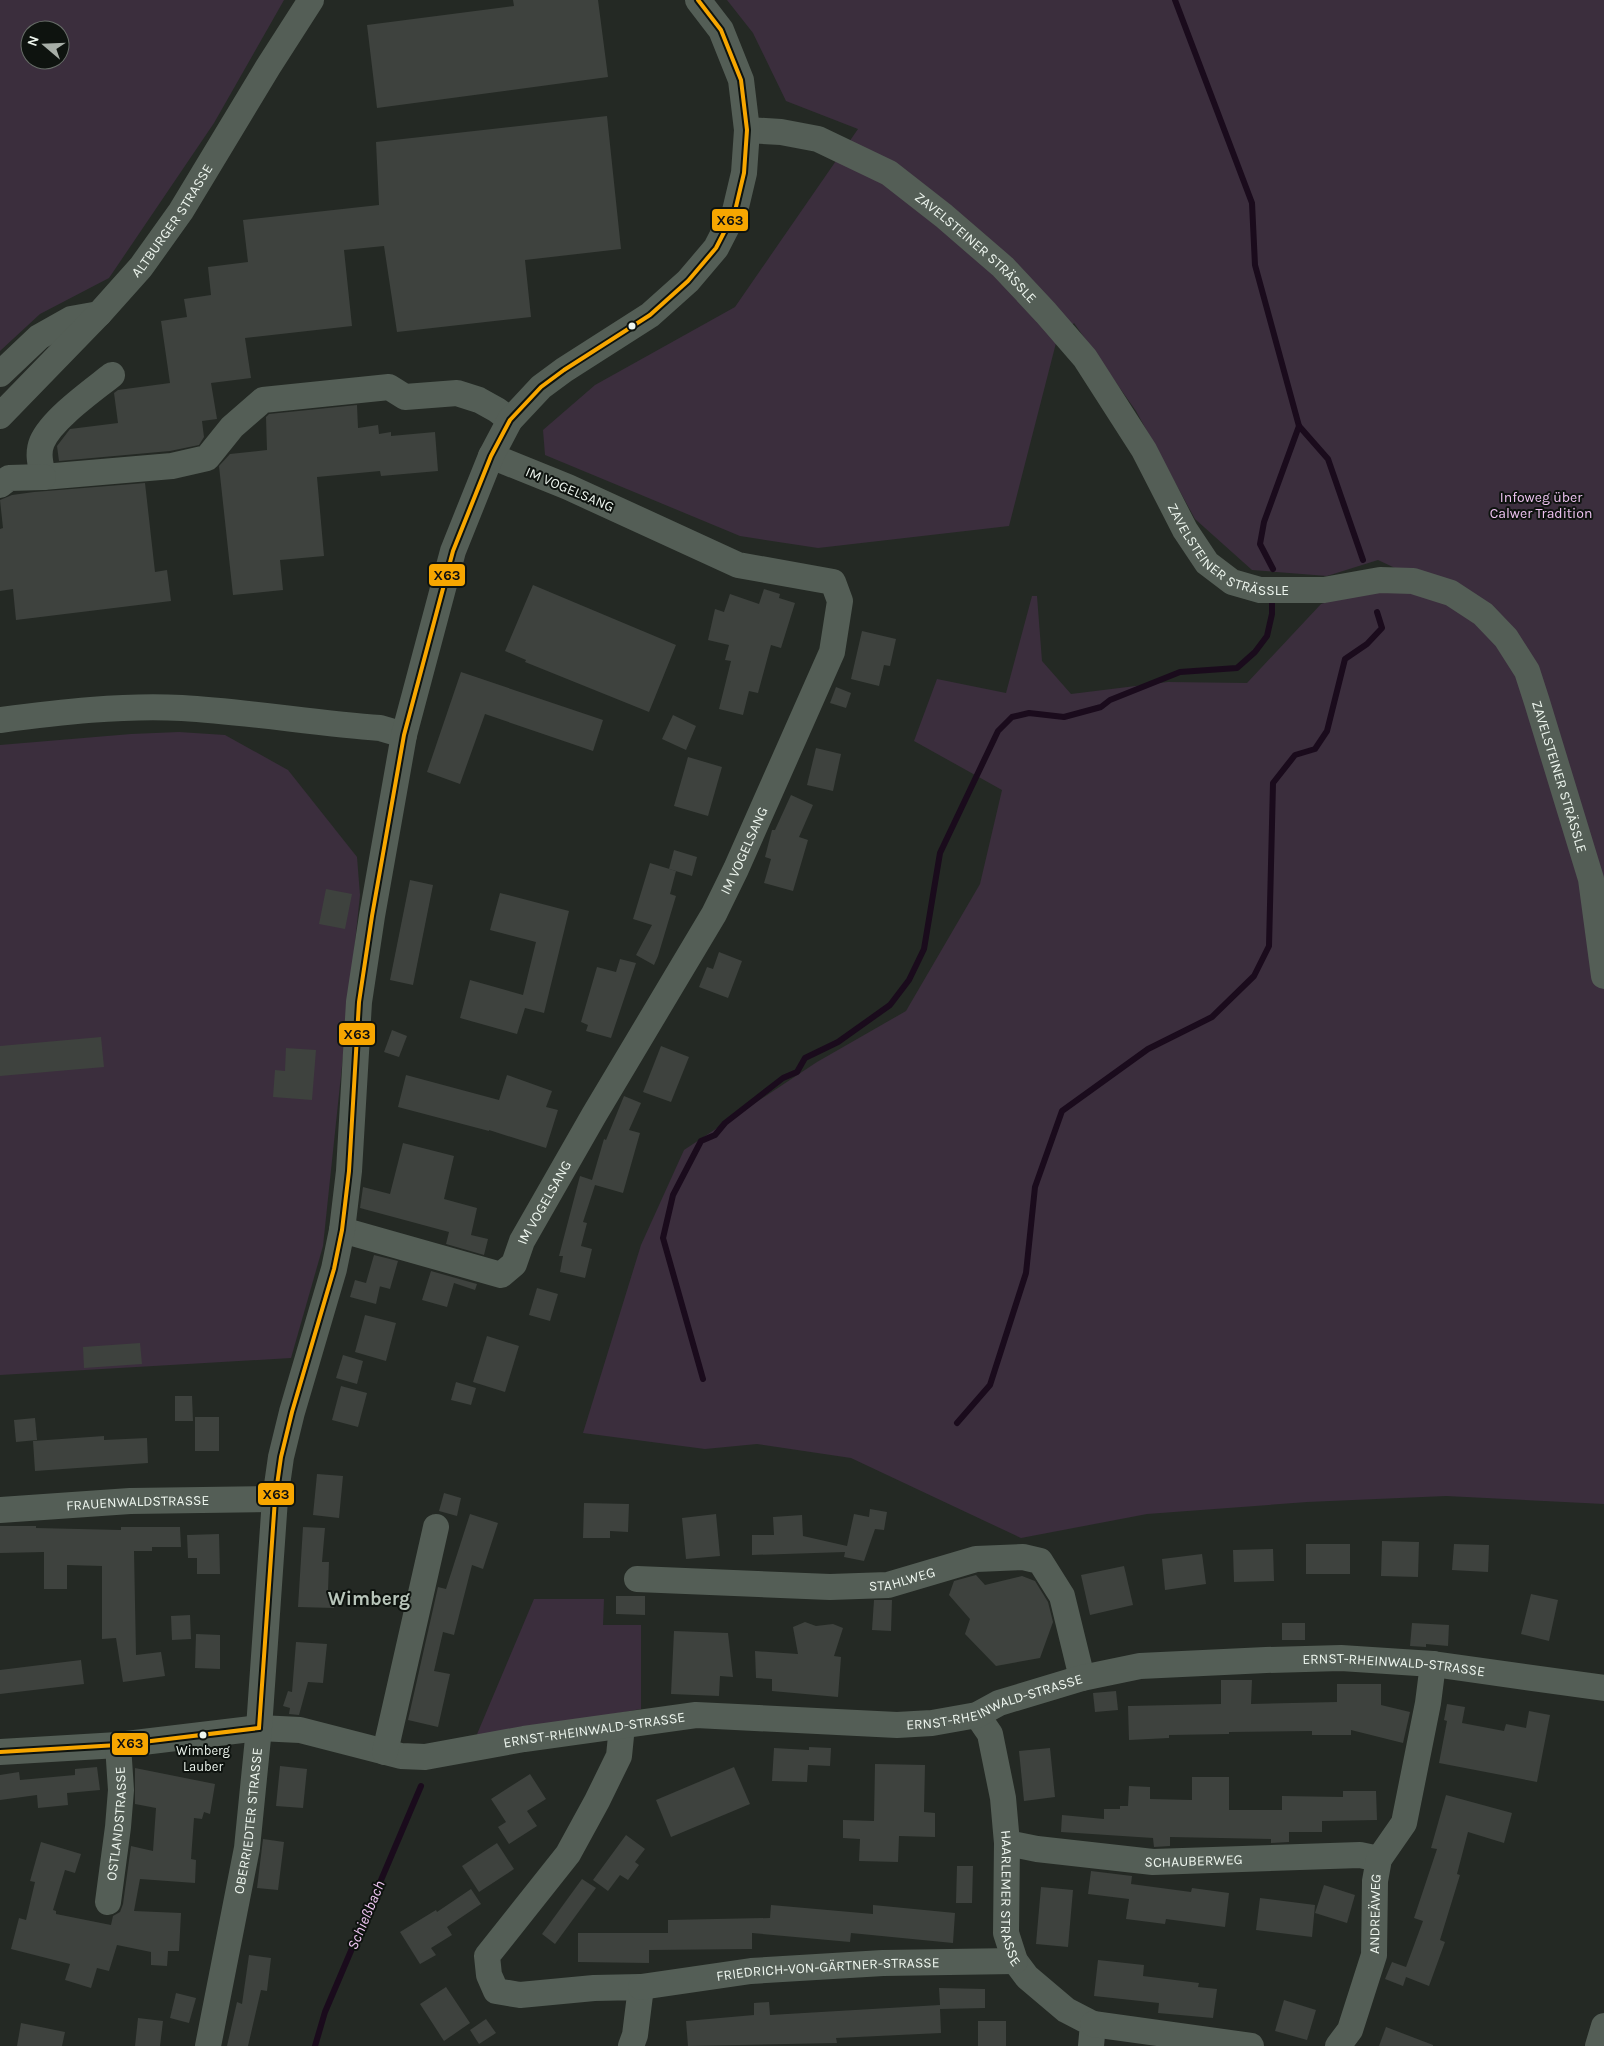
<svg xmlns="http://www.w3.org/2000/svg" width="1604" height="2046" viewBox="0 0 1604 2046" font-family="Karla,sans-serif">
	<rect width="100%" height="100%" fill="#242924"/>
	<g fill="#3b2e3d" fill-rule="evenodd">
		<path d="M0,0H284L214,123L109,278L40,314L0,351ZM30,30H60V60H30Z"/>
		<path d="M727,0H1604V1504L1446,1496L1307,1502L1147,1514L1021,1538L851,1458L757,1444L705,1449L583,1433L641,1245L684,1150L817,1062L906,1011L980,884L1002,790L914,741L937,679L1006,693L1032,596H1037L1042,661L1071,694L1168,682L1247,683L1321,604L1410,575L1378,560L1327,576L1252,570L1195,519L1136,411L1074,323L1056,343L1009,526L818,548L740,536L545,455L543,430L595,385L735,307L858,129L786,101L753,33Z"/>
		<path d="M179,732L225,735L288,770L357,857L360,895L323,1246L291,1358L0,1375V745L131,734Z"/>
		<path d="M534,1599H604L603,1625H641V1709L475,1739Z"/>
	</g>
	<g fill="none" stroke-linecap="round" stroke-linejoin="round">
		<g stroke="#1a0b1c" stroke-width="6">
			<path d="M1175,0L1252,203L1255,265L1299,426L1328,459L1363,560"/>
			<path d="M1273,569L1260,544L1264,522L1299,426"/>
			<path d="M703,1379L663,1238L673,1195L701,1141L715,1135L725,1123L783,1078L797,1072L805,1058L838,1042L890,1005L909,980L924,949L940,853L998,731L1012,717L1029,713L1064,717L1101,707L1110,700L1180,672L1237,668L1255,652L1267,636L1272,614V601"/>
			<path d="M957,1423L990,1385L1026,1273L1035,1187L1062,1111L1148,1049L1212,1017L1254,976L1269,946L1273,783L1295,755L1315,749L1327,731L1345,659L1367,644L1382,628L1377,612"/>
			<path d="M315,2046L325,2012L421,1786"/>
		</g>
	</g>
	<g fill="#3e423e">
		<path d="M513,0H598L608,77L377,108L367,25L514,6Z"/>
		<path d="M607,116L621,249L525,260L531,317L397,332L384,246L344,250L352,326L245,338L251,378L211,383L217,419L202,421L204,437L199,445L170,451L59,461L57,446L70,429L118,423L114,393L118,390L170,383L161,321L187,317L184,299L211,295L208,267L248,262L243,220L379,205L376,142Z"/>
		<path d="M357,405L358,428L378,425L379,434L391,432V436L435,432L438,471L381,476L380,471L317,477L324,556L280,560L283,590L233,595L219,466L230,454L267,450L266,417L269,414Z"/>
		<path d="M145,483L155,572L167,570L171,601L16,620L13,589L0,591V529L3,528L0,500L12,495L34,492Z"/>
		<path d="M533,585L676,645L649,712L525,662L526,660L505,651Z"/>
		<path d="M764,589L780,594L779,598L795,603L781,648L771,645L758,693L749,691L743,715L719,709L731,661L725,660L729,645L708,640L715,609L724,612L730,594L759,604Z"/>
		<path d="M862,631L896,639L890,666L884,665L879,686L851,679Z"/>
		<path d="M461,672L603,720L593,751L485,714L460,784L427,772Z"/>
		<path d="M836,687L851,693L846,708L830,703Z"/>
		<path d="M673,715L696,726L686,750L662,739Z"/>
		<path d="M816,748L841,754L833,791L807,785Z"/>
		<path d="M688,757L722,767L708,816L674,806Z"/>
		<path d="M791,795L813,805L799,837L808,840L793,891L764,883L771,859L765,857L772,830H775Z"/>
		<path d="M674,850L697,857L692,876L669,869Z"/>
		<path d="M650,863L676,871L670,894L676,896L658,956L654,965L636,955L652,925L633,919Z"/>
		<path d="M410,880L433,885L413,985L390,980Z"/>
		<path d="M326,889L352,894L345,929L319,924Z"/>
		<path d="M500,893L569,911L544,1013L525,1008L517,1034L460,1018L470,980L523,995L536,942L490,930Z"/>
		<path d="M719,952L742,961L728,998L699,987L707,967L713,969Z"/>
		<path d="M620,959L636,963L611,1038L586,1031L588,1025L581,1022L597,967L616,972Z"/>
		<path d="M392,1030L407,1036L399,1057L384,1052Z"/>
		<path d="M101,1037L104,1067L0,1076V1046Z"/>
		<path d="M661,1046L689,1057L671,1102L643,1092Z"/>
		<path d="M286,1048L316,1050L312,1100L273,1097L275,1070L285,1071Z"/>
		<path d="M406,1075L499,1100L507,1075L552,1091L546,1107L558,1110L546,1148L489,1130V1131L398,1107Z"/>
		<path d="M624,1096L641,1103L629,1130L640,1133L623,1193L595,1185L583,1222L587,1223L581,1246L592,1249L585,1278L560,1272L563,1256H559L580,1176L592,1180L604,1139L606,1140Z"/>
		<path d="M403,1143L454,1156L444,1199L477,1208L471,1235L488,1239L484,1255L446,1244L449,1232L360,1208L363,1187L390,1194Z"/>
		<path d="M374,1255L398,1261L390,1289L375,1285L380,1286L376,1304L350,1297L355,1280L366,1283Z"/>
		<path d="M431,1271L477,1284L475,1290L454,1283L447,1307L422,1300Z"/>
		<path d="M537,1288L558,1294L550,1321L529,1315Z"/>
		<path d="M365,1315L396,1323L386,1361L355,1352Z"/>
		<path d="M487,1336L519,1346L505,1392L473,1382Z"/>
		<path d="M140,1343L142,1364L84,1368L83,1347Z"/>
		<path d="M343,1355L363,1361L357,1384L336,1378Z"/>
		<path d="M456,1382L476,1388L471,1405L451,1400Z"/>
		<path d="M341,1386L367,1393L358,1427L332,1420Z"/>
		<path d="M175,1396H192L193,1421H175Z"/>
		<rect x="195" y="1417" width="24" height="34"/>
		<path d="M35,1418L37,1440L16,1442L14,1420Z"/>
		<path d="M104,1436V1440L147,1438L148,1463L35,1471L33,1441Z"/>
		<path d="M317,1474L343,1476L339,1518L313,1515Z"/>
		<path d="M444,1493L461,1498L457,1516L439,1511Z"/>
		<path d="M584,1503L629,1504L628,1532L610,1531V1538H583Z"/>
		<path d="M870,1509L887,1512L884,1530L875,1529L864,1561L844,1557L845,1552L752,1555V1535H774L773,1517L802,1515L803,1536L847,1546L854,1514L869,1517Z"/>
		<path d="M470,1514L498,1523L483,1569L472,1565L454,1635L443,1632L434,1671L450,1674L438,1727L408,1720L438,1587L446,1589Z"/>
		<path d="M716,1514L720,1556L686,1559L682,1518Z"/>
		<path d="M0,1526H36V1528L121,1530V1527H180L181,1547H152V1551H134L136,1655L161,1652L165,1676L123,1682L116,1638L102,1639V1566L67,1565V1589H44V1552L0,1553Z"/>
		<path d="M303,1527L325,1528L322,1562H329L328,1591L335,1592L334,1608L298,1607Z"/>
		<path d="M219,1534L220,1574H197V1558H188L187,1535Z"/>
		<path d="M1382,1541L1419,1542L1418,1577L1381,1576Z"/>
		<rect x="1306" y="1544" width="44" height="30"/>
		<path d="M1454,1544L1489,1545L1488,1572L1452,1570Z"/>
		<path d="M1273,1549L1274,1581L1234,1582L1233,1550Z"/>
		<path d="M1202,1554L1206,1584L1165,1590L1162,1559Z"/>
		<path d="M1124,1566L1133,1605L1090,1615L1081,1575Z"/>
		<path d="M976,1575L985,1585L1022,1576L1035,1581L1048,1602L1053,1622L1040,1658L996,1666L965,1634L970,1619L949,1595L954,1581Z"/>
		<path d="M1531,1594L1558,1600L1549,1641L1521,1634Z"/>
		<path d="M616,1596H645V1615L616,1614Z"/>
		<path d="M874,1600H892L891,1631L872,1630Z"/>
		<path d="M190,1615L191,1639L172,1640L171,1616Z"/>
		<path d="M805,1622L816,1626L833,1624L843,1628L834,1656L841,1657L838,1697L772,1691V1679L756,1678L755,1651L798,1654L793,1627Z"/>
		<rect x="1282" y="1623" width="23" height="17"/>
		<path d="M1412,1623L1449,1625L1448,1646L1426,1644V1647L1410,1646Z"/>
		<path d="M674,1631L728,1633L733,1677L720,1676L719,1696L671,1694Z"/>
		<path d="M196,1634L220,1635V1669L195,1668Z"/>
		<path d="M296,1642L327,1644L323,1683L308,1682L299,1715L289,1714L290,1708L283,1706L288,1691L292,1692Z"/>
		<path d="M81,1660L84,1684L0,1694V1670Z"/>
		<path d="M1221,1680H1252L1251,1704L1337,1702V1684H1381V1705L1410,1712L1403,1743L1351,1730V1735H1312V1731L1229,1732V1734L1169,1735V1738L1129,1740L1128,1706L1221,1704Z"/>
		<path d="M1116,1691L1118,1710L1095,1712L1093,1693Z"/>
		<path d="M1447,1704L1465,1707L1462,1723L1504,1731L1506,1724L1526,1728L1529,1711L1550,1715L1537,1782L1439,1763L1447,1721L1444,1720Z"/>
		<path d="M809,1747L831,1748L830,1766L808,1765L807,1782L772,1781L774,1748L809,1750Z"/>
		<path d="M1050,1748L1055,1797L1024,1801L1019,1751Z"/>
		<path d="M875,1764L925,1765L924,1812L935,1813V1837L899,1836L898,1862L859,1861L860,1839L843,1838V1820L874,1821Z"/>
		<path d="M280,1766L307,1769L303,1808L276,1806Z"/>
		<path d="M97,1767L100,1790L67,1793L68,1805L38,1808L37,1795L0,1800V1775L19,1772L20,1780L75,1775V1769Z"/>
		<path d="M734,1767L750,1804L671,1837L656,1800Z"/>
		<path d="M135,1768L215,1784L210,1814L204,1812L202,1819L194,1818L191,1859L196,1860L195,1883L140,1879L134,1911L181,1913L179,1951H168L167,1966L151,1965V1952L117,1945L109,1971L97,1968L91,1988L65,1980L70,1964L11,1949L19,1918L26,1920L35,1882L30,1881L41,1842L81,1854L75,1873L65,1870L53,1910L56,1911V1914L111,1925L113,1916L120,1912L123,1904L131,1846L153,1851L156,1808L135,1804Z"/>
		<path d="M530,1774L546,1799L527,1811L537,1826L509,1844L498,1827L506,1822L491,1799Z"/>
		<path d="M1192,1777H1229V1810H1282V1796L1343,1797V1791H1376L1377,1820L1322,1821V1832H1289V1842L1271,1843V1839L1170,1837V1846L1154,1847L1153,1838L1061,1832L1062,1815L1104,1819V1809H1120V1806H1128L1129,1786L1150,1787V1799L1192,1800Z"/>
		<path d="M1446,1795L1512,1813L1504,1843L1468,1832L1457,1874L1460,1875L1440,1940L1445,1942L1429,1986L1406,1977L1403,1986L1385,1979L1392,1962L1406,1967L1423,1921L1414,1918L1437,1849L1431,1848Z"/>
		<path d="M626,1835L645,1849L635,1862L639,1865L628,1880L620,1875L608,1891L593,1880Z"/>
		<path d="M263,1839L284,1842L278,1890L257,1888Z"/>
		<path d="M497,1843L514,1869L479,1892L462,1866Z"/>
		<path d="M957,1866H973L972,1903H956Z"/>
		<path d="M1091,1871L1132,1876L1131,1884L1191,1892L1192,1888L1229,1893L1225,1927L1166,1919L1165,1924L1126,1919L1129,1899L1088,1894Z"/>
		<path d="M582,1879L596,1888L555,1944L542,1934Z"/>
		<path d="M1324,1885L1355,1895L1347,1923L1315,1913Z"/>
		<path d="M1041,1887L1073,1890L1068,1947L1036,1944Z"/>
		<path d="M471,1889L481,1904L447,1927L452,1935L431,1948L436,1955L420,1964L400,1932L436,1910L437,1912Z"/>
		<path d="M1260,1898L1315,1905L1312,1937L1256,1930Z"/>
		<path d="M771,1905L873,1914V1905L955,1913L953,1943L851,1933L850,1942L752,1933V1949L649,1950V1963L578,1962V1933H668V1920L770,1918Z"/>
		<path d="M249,1955L271,1958L267,1991L261,1990L248,2046H227L237,2002L242,2004Z"/>
		<path d="M1098,1960L1144,1965L1143,1976L1199,1983L1198,1987L1217,1989L1213,2018L1158,2013L1159,2003L1094,1996Z"/>
		<path d="M446,1987L470,2023L444,2041L420,2004Z"/>
		<path d="M939,1988L985,1989V2008L940,2009L941,2033L836,2038L837,2043L688,2046L686,2021L754,2015V2003L769,2002L770,2015L940,2005Z"/>
		<path d="M176,1993L196,1998L189,2023L170,2018Z"/>
		<path d="M1284,2000L1316,2010L1307,2040L1275,2031Z"/>
		<path d="M138,2018L163,2021L160,2046H135Z"/>
		<path d="M486,2019L496,2033L479,2044L470,2030Z"/>
		<rect x="978" y="2021" width="28" height="25"/>
		<path d="M21,2023L65,2032L62,2046H17Z"/>
		<path d="M1386,2027L1433,2045V2046H1379Z"/>
	</g>
	<g fill="none" stroke-linecap="round" stroke-linejoin="round">
		<g stroke="#545e56" stroke-width="26">
			<path id="s1" d="M747,130L781,132L818,139L889,173L944,216L1003,267L1046,313L1085,358L1144,450L1185,530L1207,563L1232,582L1260,590H1324L1380,580L1413,581L1451,593L1483,614L1506,638L1527,671L1537,702L1591,879L1604,976"/>
			<path d="M0,374L39,337L71,319L99,314"/>
			<path d="M112,375C92,391 52,419 42,442C37,454 41,465 43,477L172,466L207,458L232,427L263,400L389,387L405,397L457,393L479,400L497,410L510,420"/>
			<path id="s2" d="M0,416L99,314L141,267L181,211L268,67L311,0"/>
			<path d="M0,485L9,478L43,477"/>
			<path d="M0,720C60,712 122,705 182,708C249,712 314,723 380,728L404,735"/>
			<path id="s3" d="M342,1230L501,1275L514,1264L522,1241L594,1115L714,914L736,869L832,652L840,601L833,582L738,565L568,487L491,456"/>
			<path id="s4" d="M0,1510L130,1501L275,1499"/>
			<path id="s5" d="M637,1579L830,1587L888,1585L976,1559L1023,1557L1040,1561L1062,1596L1082,1678"/>
			<path id="s6" d="M977,1715L990,1734L1003,1798L1007,1843L1006,1933L1015,1961L1027,1977L1066,2010L1093,2024L1091,2046"/>
			<path d="M622,1726L619,1756L597,1801L568,1854L487,1956L489,1975L496,1991L520,1995L594,1988L641,1987L635,2035L631,2046"/>
			<path id="s7" d="M0,1752L118,1745L259,1728L300,1730L401,1756L425,1757L524,1739L696,1715L897,1725L932,1723L977,1715L999,1703L1082,1678L1140,1666L1266,1660L1341,1658L1433,1664L1604,1688"/>
			<path d="M385,1752L436,1527"/>
			<path id="s8" d="M1007,1843L1037,1849L1153,1862L1360,1855L1379,1859"/>
			<path id="s9" d="M108,1902L118,1827L121,1790L118,1745"/>
			<path id="s10" d="M641,1987L751,1971L883,1963L1015,1961"/>
			<path d="M1093,2024L1251,2046"/>
			<path id="s11" d="M208,2046L247,1848L259,1728L275,1499L281,1457L292,1412L334,1269L342,1230L349,1171L359,1002L372,916L404,735L453,551L491,456L510,420L541,387L564,370L650,315L688,281L716,248L735,211L744,173L747,130L741,80L721,30L698,0"/>
			<path id="s12" d="M1338,2046L1350,2030L1374,1955L1375,1881L1379,1859L1404,1823L1428,1703L1433,1664"/>
			<path d="M1598,2046L1604,2026"/>
		</g>
		<g stroke="#0e130f" stroke-width="8">
			<g id="bus-1">
				<path d="M259,1728L275,1499L281,1457L292,1412L334,1269L342,1230L349,1171L359,1002L372,916L404,735L453,551L491,456L510,420L541,387L564,370L650,315L688,281L716,248L735,211L744,173L747,130L741,80L721,30L698,0"/>
				<path d="M0,1752L118,1745L259,1728"/>
			</g>
		</g>
		<use href="#bus-1" stroke="#f7a600" stroke-width="4"/>
	</g>
	<g fill="#edf5ee" stroke="#0e130f" stroke-width="2">
		<circle cx="632" cy="326" r="4.5"/>
		<circle cx="203" cy="1735" r="4.5"/>
	</g>
	<g text-anchor="middle" stroke-width="4" stroke-linejoin="round" paint-order="stroke">
		<g font-size="13" fill="#edf5ee" stroke="#0e130f">
			<text x="203" y="1755">Wimberg<tspan x="203" dy="16">Lauber</tspan></text>
		</g>
		<g font-size="14" fill="#edf5ee" stroke="#0e130f">
			<text dy="5" stroke="none"><textPath href="#s2" startOffset="261">ALTBURGER STRASSE</textPath></text>
			<text dy="5" stroke="none"><textPath href="#s1" startOffset="265">ZAVELSTEINER STRÄSSLE</textPath></text>
			<text transform="translate(570 489) rotate(23)" y="5">IM VOGELSANG</text>
			<text dy="5" stroke="none"><textPath href="#s1" startOffset="670">ZAVELSTEINER STRÄSSLE</textPath></text>
			<text dy="5" stroke="none"><textPath href="#s1" startOffset="1135">ZAVELSTEINER STRÄSSLE</textPath></text>
			<text dy="5" stroke="none"><textPath href="#s3" startOffset="656">IM VOGELSANG</textPath></text>
			<text dy="5" stroke="none"><textPath href="#s3" startOffset="251">IM VOGELSANG</textPath></text>
			<text dy="5" stroke="none"><textPath href="#s4" startOffset="138">FRAUENWALDSTRASSE</textPath></text>
			<text dy="5" stroke="none"><textPath href="#s5" startOffset="266">STAHLWEG</textPath></text>
			<text dy="5" stroke="none"><textPath href="#s7" startOffset="1411">ERNST-RHEINWALD-STRASSE</textPath></text>
			<text dy="5" stroke="none"><textPath href="#s7" startOffset="1006">ERNST-RHEINWALD-STRASSE</textPath></text>
			<text dy="5" stroke="none"><textPath href="#s7" startOffset="601">ERNST-RHEINWALD-STRASSE</textPath></text>
			<text dy="5" stroke="none"><textPath href="#s11" startOffset="229">OBERRIEDTER STRASSE</textPath></text>
			<text dy="5" stroke="none"><textPath href="#s9" startOffset="79">OSTLANDSTRASSE</textPath></text>
			<text dy="5" stroke="none"><textPath href="#s8" startOffset="188">SCHAUBERWEG</textPath></text>
			<text dy="5" stroke="none"><textPath href="#s6" startOffset="189">HAARLEMER STRASSE</textPath></text>
			<text dy="5" stroke="none"><textPath href="#s12" startOffset="140">ANDREÄWEG</textPath></text>
			<text dy="5" stroke="none"><textPath href="#s10" startOffset="188">FRIEDRICH-VON-GÄRTNER-STRASSE</textPath></text>
		</g>
		<g font-size="14" fill="#edc2f0" stroke="#0e130f">
			<text x="1541" y="502">Infoweg über<tspan x="1541" dy="16">Calwer Tradition</tspan></text>
		</g>
		<g font-size="15" font-style="italic" fill="#f1c6f4" stroke="#0e130f">
			<text transform="translate(366 1915) rotate(-67)" y="5">Schießbach</text>
		</g>
		<g font-size="19" font-weight="bold" fill="#b8c5ba" stroke="#0e130f">
			<text x="369" y="1605">Wimberg</text>
		</g>
	</g>
	<g stroke="#0e130f" stroke-width="2">
		<rect x="711" y="208" width="38" height="24" rx="5" fill="#f7a600"/>
		<rect x="428" y="563" width="38" height="24" rx="5" fill="#f7a600"/>
		<rect x="338" y="1022" width="38" height="24" rx="5" fill="#f7a600"/>
		<rect x="257" y="1482" width="38" height="24" rx="5" fill="#f7a600"/>
		<rect x="111" y="1732" width="38" height="24" rx="5" fill="#f7a600"/>
	</g>
	<g font-size="14" text-anchor="middle" font-weight="bold" fill="#111">
		<text x="730" y="225">X63</text>
		<text x="447" y="580">X63</text>
		<text x="357" y="1039">X63</text>
		<text x="276" y="1499">X63</text>
		<text x="130" y="1748">X63</text>
	</g>
	<g transform="translate(45 45) rotate(289)"><circle r="24" fill="#0e130f" stroke="#676d68"/>
	<path d="M0-4L9 19L0 12L-9 19Z" fill="#a7aea7"/>
	<text y="-8" font-size="14" font-weight="bold" text-anchor="middle" fill="#edf5ee">N</text>
	</g>
</svg>
